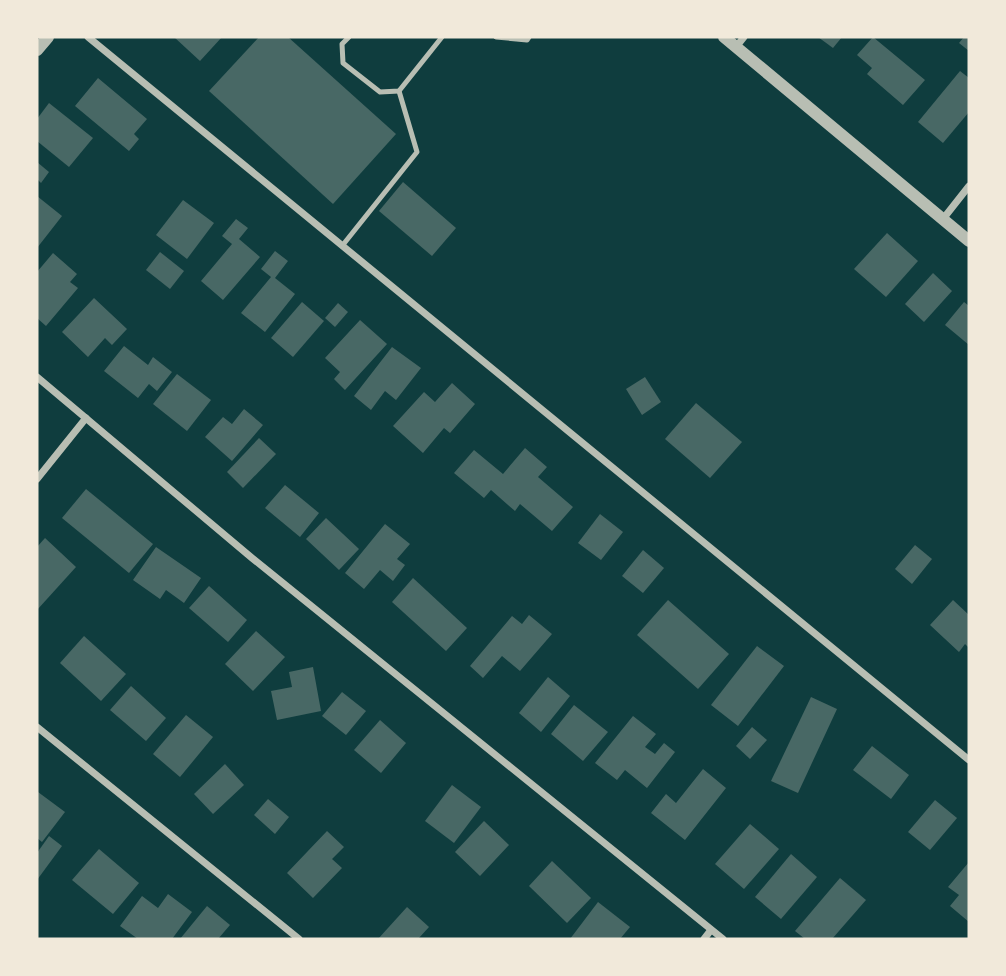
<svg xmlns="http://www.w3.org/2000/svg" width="1006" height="976" viewBox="0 0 1006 976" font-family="Roboto,sans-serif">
	<rect width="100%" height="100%" fill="#0f3d3e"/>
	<g fill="#486865">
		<path d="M174,37H222L200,61Z"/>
		<path d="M259,37H288L396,134L333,204L209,91Z"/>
		<path d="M818,37H842L833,48Z"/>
		<path d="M873,37L925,80L903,105L867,74L872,68L857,55Z"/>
		<path d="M964,37H969V51L959,43Z"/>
		<path d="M960,71L969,78V112L943,143L918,122Z"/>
		<path d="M98,78L147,119L134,134L139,139L129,151L75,106Z"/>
		<path d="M49,103L93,138L69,167L37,141V119Z"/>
		<path d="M37,162L49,172L41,183L37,179Z"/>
		<path d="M403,182L456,228L432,256L379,211Z"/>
		<path d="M37,196L62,216L37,248Z"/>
		<path d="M183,200L214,223L187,259L156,235Z"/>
		<path d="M236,219L248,228L239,239L260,257L223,300L201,281L232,244L222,236Z"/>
		<path d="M887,233L918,261L886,297L854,269Z"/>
		<path d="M275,251L288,261L275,278L295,294L265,332L241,313L271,277L261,269Z"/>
		<path d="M160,252L184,271L170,289L146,270Z"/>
		<path d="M53,253L77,274L70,282L78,288L46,326L37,318V272Z"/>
		<path d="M933,273L952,291L924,322L905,304Z"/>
		<path d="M94,298L127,329L112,345L105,338L88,357L62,332Z"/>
		<path d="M302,302L324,321L293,357L271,338Z"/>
		<path d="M964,302L969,306V345L945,325Z"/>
		<path d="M338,303L348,312L335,327L325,318Z"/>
		<path d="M360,320L387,344L345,390L334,379L340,372L325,358Z"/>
		<path d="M124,346L148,365L153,357L172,372L157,391L149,384L138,398L104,371Z"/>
		<path d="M392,347L421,368L396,400L385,391L371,410L354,396Z"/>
		<path d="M177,374L211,400L187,431L153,404Z"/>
		<path d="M645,377L661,402L642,415L626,389Z"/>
		<path d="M452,383L475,404L450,433L444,428L423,453L393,426L424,392L435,402Z"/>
		<path d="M696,403L742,442L710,478L665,439Z"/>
		<path d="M244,409L263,425L232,461L205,437L223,417L232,424Z"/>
		<path d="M259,438L276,454L243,488L227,472Z"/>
		<path d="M525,448L547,467L538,477L573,507L552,531L520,504L515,511L491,490L484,498L454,473L474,450L503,474Z"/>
		<path d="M285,485L319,513L300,537L265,508Z"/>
		<path d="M86,489L153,544L129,573L62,518Z"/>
		<path d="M600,514L623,532L601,560L578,543Z"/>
		<path d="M326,518L359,549L339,570L306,539Z"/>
		<path d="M385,524L410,544L397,559L405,565L393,581L380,570L364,589L345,573Z"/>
		<path d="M45,538L76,567L37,610V547Z"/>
		<path d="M915,545L932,559L912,584L895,569Z"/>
		<path d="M156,547L201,578L184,603L166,590L160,599L133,580Z"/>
		<path d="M643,550L664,568L643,593L622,576Z"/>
		<path d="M413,578L467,628L446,651L392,602Z"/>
		<path d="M209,586L247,620L228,642L189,608Z"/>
		<path d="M668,600L729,654L698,689L637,635Z"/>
		<path d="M953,600L969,615V648L965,644L959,652L930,625Z"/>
		<path d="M529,615L552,634L520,671L502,656L483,678L470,666L512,616L522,624Z"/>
		<path d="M256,631L285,657L253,691L225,664Z"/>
		<path d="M84,636L126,674L101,701L60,663Z"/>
		<path d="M757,646L784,666L738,726L711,705Z"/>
		<path d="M313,667L321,711L277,720L271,691L292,687L289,672Z"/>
		<path d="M548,677L570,696L541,732L519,713Z"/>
		<path d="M131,686L166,718L146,741L110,710Z"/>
		<path d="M342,692L366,711L346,735L322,716Z"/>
		<path d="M811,697L837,709L798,793L771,781Z"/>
		<path d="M574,705L608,732L583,761L551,734Z"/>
		<path d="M186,715L213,737L180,777L153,754Z"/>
		<path d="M633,716L656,734L645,747L655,754L664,743L675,752L647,788L625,770L617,780L595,763Z"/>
		<path d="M380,720L406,743L381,773L354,750Z"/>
		<path d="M752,727L767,740L750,759L736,746Z"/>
		<path d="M872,746L909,775L891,799L853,770Z"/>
		<path d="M225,764L244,785L213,814L194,794Z"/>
		<path d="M703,769L726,788L685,840L651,813L666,794L676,803Z"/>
		<path d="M452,785L481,807L454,843L425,821Z"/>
		<path d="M38,792L65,812L42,842L37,838Z"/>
		<path d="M268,799L289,817L275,834L254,815Z"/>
		<path d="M935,800L957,818L930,850L908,832Z"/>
		<path d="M484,821L509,845L480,876L455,852Z"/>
		<path d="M750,824L779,849L744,889L715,864Z"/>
		<path d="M327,831L344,847L332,859L342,868L313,898L287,873Z"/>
		<path d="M49,836L62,846L37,880V853Z"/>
		<path d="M99,849L139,883L113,914L72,880Z"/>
		<path d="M791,854L817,877L781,919L755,897Z"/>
		<path d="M552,861L591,898L567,923L529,886Z"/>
		<path d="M969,862V922L950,906L959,895L948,887Z"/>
		<path d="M840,878L866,900L832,939H805L795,931Z"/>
		<path d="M168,894L192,912L172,939H138L120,926L142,896L158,908Z"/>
		<path d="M598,902L630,927L620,939H570Z"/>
		<path d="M207,906L230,925L218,939H180Z"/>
		<path d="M407,907L429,927L418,939H378Z"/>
	</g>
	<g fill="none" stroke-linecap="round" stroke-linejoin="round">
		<g stroke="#b8beb3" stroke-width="5">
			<path d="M349,37L342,44L343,63L380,92L399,91L442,37"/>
			<path d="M496,37L527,40L529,37"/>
			<path d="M342,246L417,152L399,91"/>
		</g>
		<g stroke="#b8beb3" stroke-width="7">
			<path d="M88,37L969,760"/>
			<path d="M736,47L744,37"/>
			<path d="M943,219L969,186"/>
			<path d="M37,377L252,558L723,939"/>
			<path d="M37,479L86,418"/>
			<path d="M37,727L299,939"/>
			<path d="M704,939L711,930"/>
		</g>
		<g stroke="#b8beb3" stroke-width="12">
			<path d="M724,37L969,241"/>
			<path d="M37,50L48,37"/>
		</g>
	</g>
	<rect width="1006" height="976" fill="none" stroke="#f1e9da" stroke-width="77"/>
</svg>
